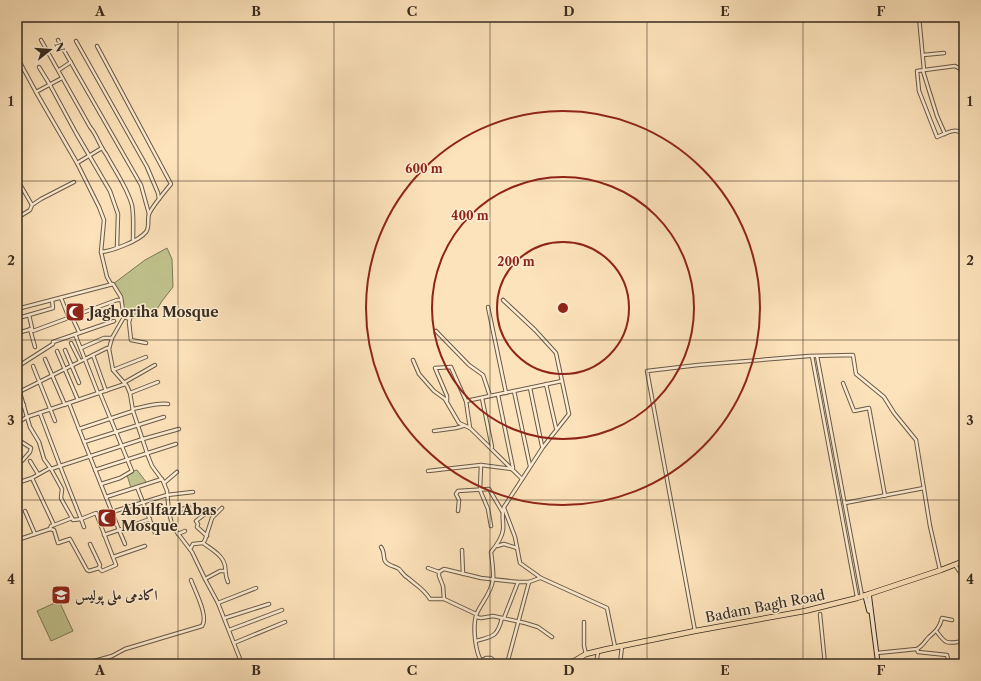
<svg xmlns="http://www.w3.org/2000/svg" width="981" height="681" viewBox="0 0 981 681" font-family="'Libre Caslon Text',Amiri,serif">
	<rect width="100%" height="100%" fill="#fde3bb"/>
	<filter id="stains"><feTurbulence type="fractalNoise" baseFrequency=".005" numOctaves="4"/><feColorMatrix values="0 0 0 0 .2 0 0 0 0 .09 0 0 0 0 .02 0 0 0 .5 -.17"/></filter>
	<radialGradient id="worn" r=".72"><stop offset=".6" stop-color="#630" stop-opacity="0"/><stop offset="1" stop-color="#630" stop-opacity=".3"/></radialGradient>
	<g fill="#c1c38e" stroke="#7c7857">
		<path d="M167,248L172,259L173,287L162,301L156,311C146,316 134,320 124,317L121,297L113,284L145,260Z"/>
		<path d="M137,470L147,483L131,488L127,475L133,473V471Z"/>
		<path d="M59,601L73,631L51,641L37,611Z"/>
	</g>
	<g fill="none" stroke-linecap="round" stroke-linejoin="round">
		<g stroke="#695a47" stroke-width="4.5">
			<g id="street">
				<path d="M919,17L924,70"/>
				<path d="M41,40L90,127C97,135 99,145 106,154C115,171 127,187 132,205C134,217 133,228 133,240"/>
				<path d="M58,40L141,185L149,214"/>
				<path d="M76,41L147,167L158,193L159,199"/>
				<path d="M97,46L171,184C166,190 152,207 149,214C147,219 150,227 146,232C139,241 112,251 101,252"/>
				<path d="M923,55L944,53"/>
				<path d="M17,57L36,92"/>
				<path d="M39,67L50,85L76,133L110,191L118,214L117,247"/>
				<path d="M59,70L71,62"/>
				<path d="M923,71L937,116L945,134"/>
				<path d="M964,71L955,66L917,71L919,91L937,137C947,133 956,126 964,136"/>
				<path d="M62,78L36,92L77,163L99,207L104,220L101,252L107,277L111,284"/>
				<path d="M962,97L964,101"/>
				<path d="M77,163L102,148"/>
				<path d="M17,179L32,205"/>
				<path d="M17,218L30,210L32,205L41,199L74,182"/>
				<path d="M61,298L69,318"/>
				<path d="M488,307L506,393"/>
				<path d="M17,309L113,284L121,297L124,317L112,338L109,349L113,370L127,386L130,393L133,411L148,456L152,466L163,481L167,491L169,513L172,524L176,531L192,552L205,579L218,603L242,664"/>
				<path d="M29,315L32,328"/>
				<path d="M22,317L53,308L52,300"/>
				<path d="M72,317L79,332"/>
				<path d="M124,317L130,319L129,322L131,340L146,343"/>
				<path d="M30,329L35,347"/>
				<path d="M436,331L469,365L483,375L490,396"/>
				<path d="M17,333L32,329L33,331L117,300H121"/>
				<path d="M75,334L98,393"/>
				<path d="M71,343L80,361"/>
				<path d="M17,345L19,353"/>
				<path d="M81,348L104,338H112"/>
				<path d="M65,350L79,383"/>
				<path d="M57,351L78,400"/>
				<path d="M93,355L106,391"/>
				<path d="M812,356L857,597"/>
				<path d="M817,356L862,596"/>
				<path d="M45,359L65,405"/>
				<path d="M413,360L419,374L434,391L445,399L459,423L470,428L522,479"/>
				<path d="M33,366L55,421"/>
				<path d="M17,367L53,344V342L114,321"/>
				<path d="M113,370L146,357"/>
				<path d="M843,383L854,411L869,408L885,496"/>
				<path d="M546,384L556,428"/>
				<path d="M17,387L20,393L30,427L39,442L44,459L51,469L60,466L81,519L96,513L116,565L102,571L99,568L89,571L87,570L70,539L58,543L54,530L50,529"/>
				<path d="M530,388L542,446"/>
				<path d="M514,391L530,466"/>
				<path d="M17,393L107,348L109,349"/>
				<path d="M100,393L132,471L120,478L101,484"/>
				<path d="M130,393L158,382"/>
				<path d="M498,395L513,468"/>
				<path d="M482,398L492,447"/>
				<path d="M447,401V396L435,368L451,367L466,401L470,428"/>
				<path d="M466,401L562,381"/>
				<path d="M133,409C144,407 158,402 168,404"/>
				<path d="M17,410L24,405"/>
				<path d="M133,411L79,429L69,403L125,384V382L127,381L155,365"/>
				<path d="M40,413L60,466L143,439L179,429"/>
				<path d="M17,423L27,417L69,403"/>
				<path d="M79,429L119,530L104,535"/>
				<path d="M434,431L456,428L463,426"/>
				<path d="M17,439L31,448L30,452L22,461L17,459"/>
				<path d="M84,442L164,417"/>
				<path d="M30,461L38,474"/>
				<path d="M481,465L480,490L488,509L491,526"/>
				<path d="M51,469L62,489L61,498L63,502L72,518"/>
				<path d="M95,470L176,444"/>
				<path d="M428,471L481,465L512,469"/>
				<path d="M32,478L54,525L72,518L73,520L81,519L84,527"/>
				<path d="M17,483L32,478L50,468"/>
				<path d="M164,483L177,472"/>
				<path d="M137,487L155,533"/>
				<path d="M106,497L162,479"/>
				<path d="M845,503L924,488"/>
				<path d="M504,508L515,537L520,563L541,578L607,608L615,647"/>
				<path d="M25,511L35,534"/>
				<path d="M458,511L459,500L456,494L458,491L489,489L502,511"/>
				<path d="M112,512L167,495L193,492"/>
				<path d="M169,513L189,507"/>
				<path d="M178,534L185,531"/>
				<path d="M207,536L197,527L198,524L196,521L210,510"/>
				<path d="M17,540L50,529L51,526L54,525"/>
				<path d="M203,543C211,549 223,555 225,566C226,573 225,576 228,582"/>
				<path d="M90,544L100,565L99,568"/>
				<path d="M125,544L119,530L150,519"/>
				<path d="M497,546L504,544L517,548"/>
				<path d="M381,547C385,552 383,558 385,561C388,566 395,566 399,569C402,572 404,576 408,578C417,586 423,588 430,599H444L476,614"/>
				<path d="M190,549L193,544L203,543L205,540L212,518L222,508"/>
				<path d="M462,550L463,574"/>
				<path d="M113,557L145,546"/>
				<path d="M955,565L964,578"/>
				<path d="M428,568L439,572L444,569L481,578L518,582H529L540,578"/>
				<path d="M439,572V576L443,586L444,599"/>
				<path d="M205,579L220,571H224"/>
				<path d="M218,603L256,588"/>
				<path d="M820,614L825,664"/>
				<path d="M476,617L481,618L493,616L525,623L538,627L552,637"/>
				<path d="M225,618L269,604"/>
				<path d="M504,618L518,582"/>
				<path d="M584,622V646L586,654"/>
				<path d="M229,630L282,610"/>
				<path d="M695,631L647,371L698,365L809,356L853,355L856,374L884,397L894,413L916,440L930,526L940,570"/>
				<path d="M937,632C947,646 948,643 964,641"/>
				<path d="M476,641C492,636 497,638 502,618"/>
				<path d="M234,643L285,622"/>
				<path d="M917,649L918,652L947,655L949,664"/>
				<path d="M877,653L917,649C923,646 925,641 929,637C936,631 940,627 942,618L952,620"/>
				<path d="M481,661L486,658H491L497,664"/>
				<path d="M84,664L112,656L125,649L202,626C209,617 195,591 191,580"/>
				<path d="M483,664C475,654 472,625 477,613C482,602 491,593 493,580C494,572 492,561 491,552C496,546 502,538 503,530C504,522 501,515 504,507L543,447L569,414L556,353L535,330L503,300"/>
				<path d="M507,664L529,582"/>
				<path d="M596,664L598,652"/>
				<path d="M620,664L622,646"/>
				<path d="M857,664L877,661"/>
			</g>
		</g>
		<g stroke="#382c20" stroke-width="5.5">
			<g id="secondary">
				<path d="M869,594L878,664"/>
				<path d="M865,595L869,611"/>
			</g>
		</g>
		<g stroke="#382c20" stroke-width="6">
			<path id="primary" d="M569,664L586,654L607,649L695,631L805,611L857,598L941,570L964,561"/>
		</g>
		<use href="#street" stroke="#feedd3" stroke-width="2.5"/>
		<use href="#secondary" stroke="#feedd3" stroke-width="3.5"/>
		<use href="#primary" stroke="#fde3bb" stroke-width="4.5"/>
	</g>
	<path fill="none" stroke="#382c20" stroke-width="1" stroke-opacity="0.55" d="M178,17V664M334,17V664M490,17V664M647,17V664M803,17V664M17,181H964M17,340H964M17,500H964"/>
	<g fill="none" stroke="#8f2418" stroke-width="2">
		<circle cx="563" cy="308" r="66"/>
		<circle cx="563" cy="308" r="131"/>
		<circle cx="563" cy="308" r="197"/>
	</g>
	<defs>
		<g id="mosque-square" transform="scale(1)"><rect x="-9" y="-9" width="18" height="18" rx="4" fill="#8f2418" stroke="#feedd3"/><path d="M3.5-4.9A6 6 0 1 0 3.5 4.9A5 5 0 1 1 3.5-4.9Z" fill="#fff"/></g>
		<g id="university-square" transform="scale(1)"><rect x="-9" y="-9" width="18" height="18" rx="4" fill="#8f2418" stroke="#feedd3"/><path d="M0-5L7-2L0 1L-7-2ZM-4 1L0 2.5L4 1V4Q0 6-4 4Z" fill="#fff"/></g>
	</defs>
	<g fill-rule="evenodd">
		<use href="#mosque-square" x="75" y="312"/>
		<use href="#mosque-square" x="107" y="518"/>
		<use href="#university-square" x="61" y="595"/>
	</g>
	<g text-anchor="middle" stroke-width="3" stroke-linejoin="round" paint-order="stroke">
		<g font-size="14" font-weight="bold" fill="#382c20" stroke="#feedd3" text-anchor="start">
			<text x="89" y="317">Jaghoriha Mosque</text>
			<text x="121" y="515">AbulfazlAbas<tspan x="121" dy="16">Mosque</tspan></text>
			<text x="75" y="600">اکادمی ملی پولیس</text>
		</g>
		<g font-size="14" fill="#382c20" stroke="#feedd3">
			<text transform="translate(765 606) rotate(-11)" y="5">Badam Bagh Road</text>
		</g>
	</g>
	<circle cx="563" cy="308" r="6" fill="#8f2418" stroke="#feedd3" stroke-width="2"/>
	<g font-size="12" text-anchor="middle" font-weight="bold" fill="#8f2418" stroke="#feedd3" stroke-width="3" stroke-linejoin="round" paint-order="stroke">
		<text x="424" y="173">600 m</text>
		<text x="470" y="220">400 m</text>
		<text x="516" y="266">200 m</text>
	</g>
	<rect width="981" height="681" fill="none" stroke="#fde3bb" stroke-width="44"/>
	<g transform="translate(50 50) rotate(73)" stroke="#feedd3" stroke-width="3" paint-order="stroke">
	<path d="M0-3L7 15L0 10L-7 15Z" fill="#382c20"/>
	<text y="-6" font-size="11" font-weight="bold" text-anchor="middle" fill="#382c20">N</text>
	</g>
	<rect x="22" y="22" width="937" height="637" fill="none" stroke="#382c20" stroke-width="1.5"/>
	<g font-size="13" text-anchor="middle" font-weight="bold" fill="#382c20">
		<text x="100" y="16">A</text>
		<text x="256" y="16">B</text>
		<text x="412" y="16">C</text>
		<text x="569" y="16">D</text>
		<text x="725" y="16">E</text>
		<text x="881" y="16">F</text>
		<text x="11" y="106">1</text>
		<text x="970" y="106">1</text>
		<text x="11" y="265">2</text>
		<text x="970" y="265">2</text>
		<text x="11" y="425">3</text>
		<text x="970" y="425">3</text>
		<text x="11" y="584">4</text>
		<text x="970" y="584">4</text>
		<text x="100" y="675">A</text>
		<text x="256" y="675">B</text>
		<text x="412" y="675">C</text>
		<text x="569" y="675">D</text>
		<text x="725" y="675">E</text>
		<text x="881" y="675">F</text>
	</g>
	<rect width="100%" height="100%" filter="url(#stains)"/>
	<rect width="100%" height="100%" fill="url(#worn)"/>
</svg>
